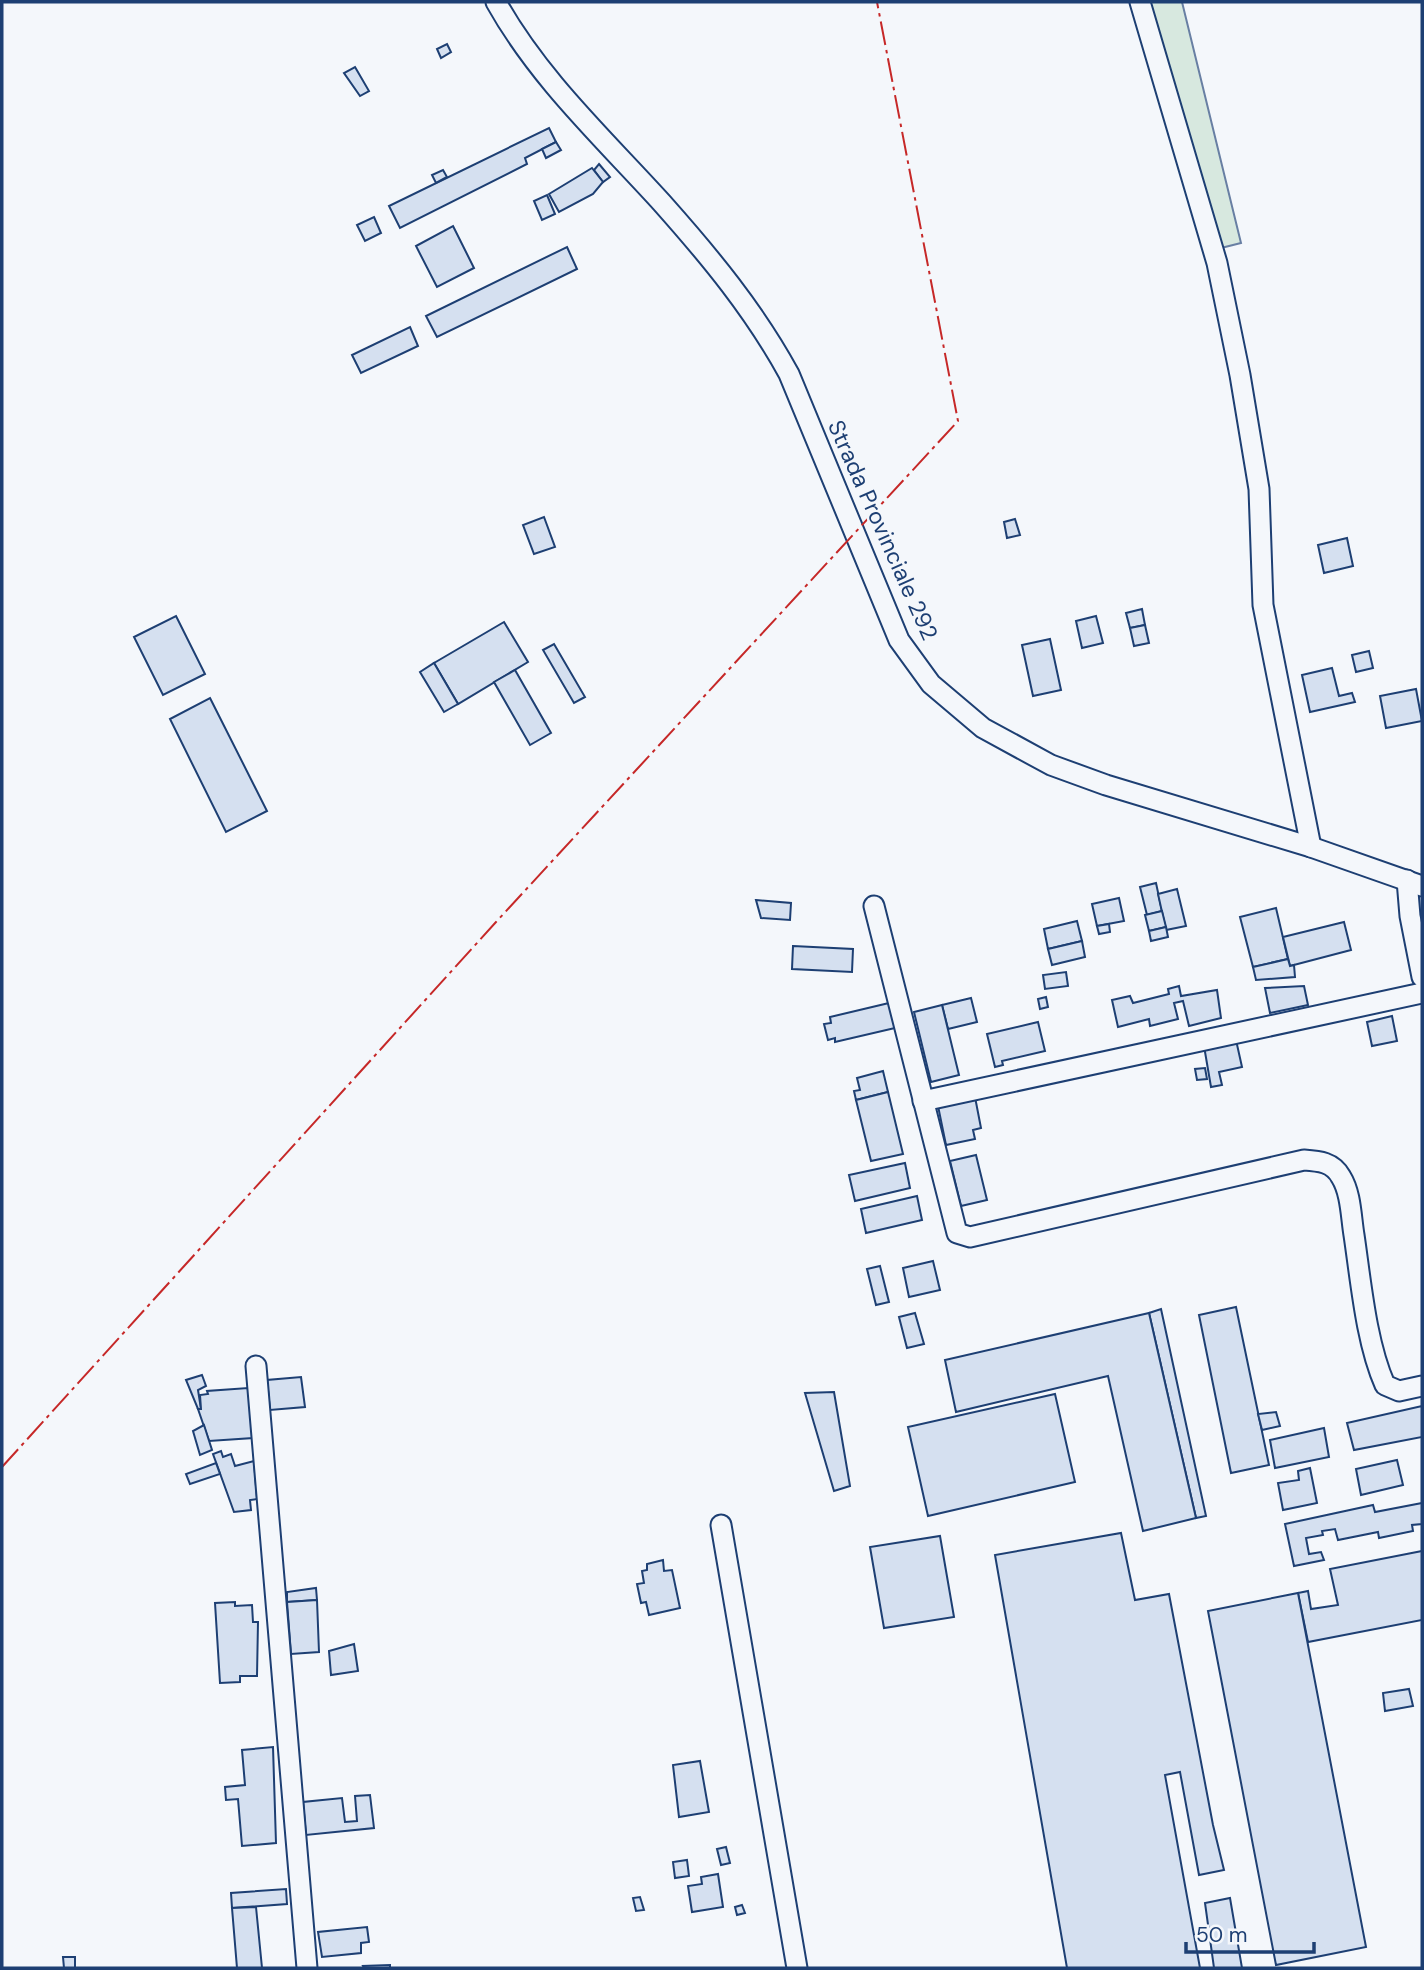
<svg xmlns="http://www.w3.org/2000/svg" width="1424" height="1970" viewBox="0 0 1424 1970" font-family="'DM Sans',sans-serif">
	<rect width="100%" height="100%" fill="#f4f7fb"/>
	<path fill="#d7e8df" stroke="#687fa3" stroke-width="2" d="M1149,2H1182L1241,243L1221,248Z"/>
	<g fill="#d5e0f0" stroke="#1d3f73" stroke-width="2">
		<path d="M447,44L451,52L441,58L437,49Z"/>
		<path d="M355,67L369,91L360,96L344,73Z"/>
		<path d="M549,128L556,142L525,158L527,164L400,228L389,206Z"/>
		<path d="M556,142L561,150L546,158L542,149Z"/>
		<path d="M599,164L610,177L603,182L594,170Z"/>
		<path d="M592,168L603,182L593,194L559,212L549,194Z"/>
		<path d="M443,170L447,177L436,183L432,175Z"/>
		<path d="M547,195L555,214L542,220L534,201Z"/>
		<path d="M374,217L381,233L365,241L357,225Z"/>
		<path d="M453,226L474,268L437,287L416,246Z"/>
		<path d="M567,247L577,269L437,337L426,316Z"/>
		<path d="M410,327L418,346L361,373L352,355Z"/>
		<path d="M544,517L555,547L534,554L523,525Z"/>
		<path d="M1015,519L1020,535L1007,538L1004,522Z"/>
		<path d="M1347,538L1353,566L1324,573L1318,545Z"/>
		<path d="M1142,609L1145,625L1130,628L1126,613Z"/>
		<path d="M176,616L205,674L163,695L134,637Z"/>
		<path d="M1096,616L1103,643L1082,648L1076,621Z"/>
		<path d="M504,622L528,662L458,704L434,663Z"/>
		<path d="M1145,625L1149,643L1134,646L1130,628Z"/>
		<path d="M1050,639L1061,690L1033,696L1022,645Z"/>
		<path d="M554,644L585,697L574,703L543,650Z"/>
		<path d="M1369,651L1373,668L1356,672L1352,655Z"/>
		<path d="M434,663L458,704L444,712L420,672Z"/>
		<path d="M1332,668L1339,696L1352,693L1355,702L1310,712L1302,675Z"/>
		<path d="M515,670L551,733L530,745L494,682Z"/>
		<path d="M1416,689L1422,721L1386,728L1380,696Z"/>
		<path d="M210,698L267,811L226,832L170,719Z"/>
		<path d="M1156,883L1162,911L1147,915L1140,887Z"/>
		<path d="M1177,889L1186,926L1166,930L1158,894Z"/>
		<path d="M1119,898L1124,921L1097,926L1092,904Z"/>
		<path d="M756,900L791,903L790,920L761,918Z"/>
		<path d="M1276,908L1288,959L1253,967L1240,917Z"/>
		<path d="M1162,911L1166,927L1149,931L1145,915Z"/>
		<path d="M1077,921L1082,941L1048,949L1044,929Z"/>
		<path d="M1344,922L1351,950L1290,966L1283,937Z"/>
		<path d="M1109,924L1110,932L1099,934L1097,926Z"/>
		<path d="M1166,927L1168,937L1151,941L1149,931Z"/>
		<path d="M1082,941L1085,957L1052,965L1048,949Z"/>
		<path d="M793,946L853,949L852,972L792,969Z"/>
		<path d="M1288,959L1290,966L1294,965L1295,977L1256,980L1253,967Z"/>
		<path d="M1066,972L1068,986L1045,989L1043,975Z"/>
		<path d="M1179,986L1181,996L1217,990L1221,1018L1189,1026L1183,1001L1174,1003L1178,1019L1150,1026L1149,1019L1118,1027L1112,1000L1130,996L1133,1003L1169,994L1168,989Z"/>
		<path d="M1304,986L1308,1005L1270,1013L1265,988Z"/>
		<path d="M1046,997L1048,1007L1040,1009L1038,999Z"/>
		<path d="M971,998L977,1022L948,1029L942,1005Z"/>
		<path d="M889,1003L895,1028L835,1042V1038L828,1040L824,1024L831,1023L830,1017Z"/>
		<path d="M942,1005L959,1075L931,1082L914,1012Z"/>
		<path d="M1392,1016L1397,1041L1372,1046L1367,1022Z"/>
		<path d="M1038,1022L1045,1051L1002,1061L1003,1065L995,1067L987,1034Z"/>
		<path d="M1236,1040L1242,1067L1219,1072L1222,1085L1211,1087L1204,1046Z"/>
		<path d="M1205,1068L1207,1079L1197,1080L1195,1069Z"/>
		<path d="M883,1071L888,1092L856,1100L854,1091L860,1090L857,1078Z"/>
		<path d="M888,1092L903,1154L871,1161L856,1100Z"/>
		<path d="M975,1097L981,1128L973,1130L975,1139L946,1145L938,1106Z"/>
		<path d="M976,1155L987,1200L961,1206L950,1161Z"/>
		<path d="M905,1163L910,1188L855,1201L849,1175Z"/>
		<path d="M917,1196L922,1220L866,1233L861,1209Z"/>
		<path d="M933,1261L940,1290L909,1297L903,1268Z"/>
		<path d="M880,1266L889,1302L876,1305L867,1269Z"/>
		<path d="M1236,1307L1269,1465L1231,1473L1199,1315Z"/>
		<path d="M1161,1309L1206,1516L1196,1518L1149,1313Z"/>
		<path d="M915,1313L924,1344L907,1348L899,1317Z"/>
		<path d="M1149,1313L1196,1518L1143,1531L1108,1376L956,1412L945,1360Z"/>
		<path d="M202,1375L206,1386L198,1390L201,1409H198L186,1380Z"/>
		<path d="M301,1377L305,1407L270,1410L267,1380Z"/>
		<path d="M248,1388L253,1438L209,1441L198,1409H201L200,1395L208,1394L207,1391Z"/>
		<path d="M834,1392L850,1486L834,1491L805,1393Z"/>
		<path d="M1055,1394L1075,1482L928,1516L908,1427Z"/>
		<path d="M1422,1406V1437L1354,1450L1347,1423Z"/>
		<path d="M1276,1412L1280,1426L1262,1430L1258,1414Z"/>
		<path d="M204,1425L212,1450L200,1455L193,1431Z"/>
		<path d="M1324,1428L1329,1457L1275,1468L1270,1440Z"/>
		<path d="M221,1451L223,1457L231,1454L235,1466L254,1461L257,1499L250,1500L251,1510L234,1512L213,1454Z"/>
		<path d="M1397,1460L1403,1485L1361,1495L1356,1469Z"/>
		<path d="M216,1463L220,1474L190,1484L186,1474Z"/>
		<path d="M1310,1468L1317,1503L1283,1510L1278,1483L1299,1480L1298,1471Z"/>
		<path d="M1422,1503V1524L1412,1525L1413,1531L1379,1538L1378,1532L1338,1540L1335,1529L1322,1531L1323,1535L1306,1538L1309,1554L1321,1552L1324,1560L1294,1566L1285,1524L1373,1505L1375,1512Z"/>
		<path d="M1121,1533L1135,1600L1169,1594L1213,1825L1224,1870L1199,1875L1180,1772L1165,1775L1200,1968H1067L995,1555Z"/>
		<path d="M940,1536L954,1617L884,1628L870,1547Z"/>
		<path d="M1422,1551V1620L1308,1642L1298,1593L1308,1591L1311,1609L1338,1605L1330,1569Z"/>
		<path d="M663,1560L664,1571L672,1570L680,1608L649,1615L646,1602L641,1603L637,1584L644,1583L642,1571L647,1570V1564Z"/>
		<path d="M316,1588L317,1600L287,1602V1592Z"/>
		<path d="M1298,1593L1366,1947L1276,1965L1208,1611Z"/>
		<path d="M317,1600L319,1652L291,1654L287,1602Z"/>
		<path d="M235,1602V1606L252,1605L253,1622H258L257,1676H240V1682L220,1683L215,1603Z"/>
		<path d="M354,1644L358,1671L331,1675L329,1651Z"/>
		<path d="M1409,1689L1413,1706L1385,1711L1383,1693Z"/>
		<path d="M273,1747L276,1843L242,1846L238,1799L226,1800L225,1787L245,1785L242,1750Z"/>
		<path d="M700,1761L709,1812L679,1817L673,1765Z"/>
		<path d="M370,1795L374,1828L306,1835L303,1802L342,1798L345,1822L357,1821L355,1796Z"/>
		<path d="M726,1847L730,1863L721,1865L717,1849Z"/>
		<path d="M687,1860L689,1876L675,1878L673,1862Z"/>
		<path d="M718,1874L723,1907L692,1912L688,1886L702,1884L701,1877Z"/>
		<path d="M286,1889L287,1904L232,1908L231,1893Z"/>
		<path d="M640,1897L644,1910L636,1911L633,1898Z"/>
		<path d="M1230,1898L1242,1968H1214L1205,1903Z"/>
		<path d="M742,1905L745,1913L737,1915L735,1907Z"/>
		<path d="M256,1907L262,1968H237L232,1908Z"/>
		<path d="M367,1927L369,1942L361,1943V1953L322,1957L318,1932Z"/>
		<path d="M63,1957H75V1968H64Z"/>
		<path d="M390,1965V1968H364L363,1966Z"/>
	</g>
	<g fill="none" stroke-linecap="round" stroke-linejoin="round">
		<g stroke="#1d3f73" stroke-width="23">
			<g id="minor">
				<path d="M496,2C539,79 603,138 662,203C710,257 754,310 789,374L899,640L931,684L983,728L1051,765L1106,785L1311,847L1422,886"/>
				<path d="M1140,2L1217,263L1240,375L1259,489L1263,605L1311,847"/>
				<path d="M1407,880L1410,916L1422,977"/>
				<path d="M874,906L957,1233L970,1237L1304,1160C1319,1161 1333,1162 1341,1177C1351,1193 1351,1217 1354,1235C1361,1282 1366,1342 1385,1385L1399,1391L1422,1386"/>
				<path d="M923,1101L1422,993"/>
				<path d="M256,1366L307,1968"/>
				<path d="M721,1525L797,1968"/>
			</g>
		</g>
		<use href="#minor" stroke="#f4f7fb" stroke-width="19"/>
		<path stroke="#c62828" stroke-width="2" stroke-dasharray="24 5 3.5 5" stroke-linecap="butt" d="M2,1467L496,922L958,421L877,2"/>
	</g>
	<g text-anchor="middle" stroke-width="5" stroke-linejoin="round" paint-order="stroke">
		<g font-size="23" fill="#1d3f73" stroke="#f4f7fb">
			<text transform="translate(883 530) rotate(66)" y="8">Strada Provinciale 292</text>
		</g>
	</g>
	<rect width="1424" height="1970" fill="none" stroke="#1d3f73" stroke-width="7"/>
	<path d="M1186 1942v10h128v-10" fill="none" stroke="#1d3f73" stroke-width="3.5"/>
	<text x="1196" y="1942" font-size="21" fill="#1d3f73" stroke="#f4f7fb" stroke-width="5" paint-order="stroke">50 m</text>
</svg>
